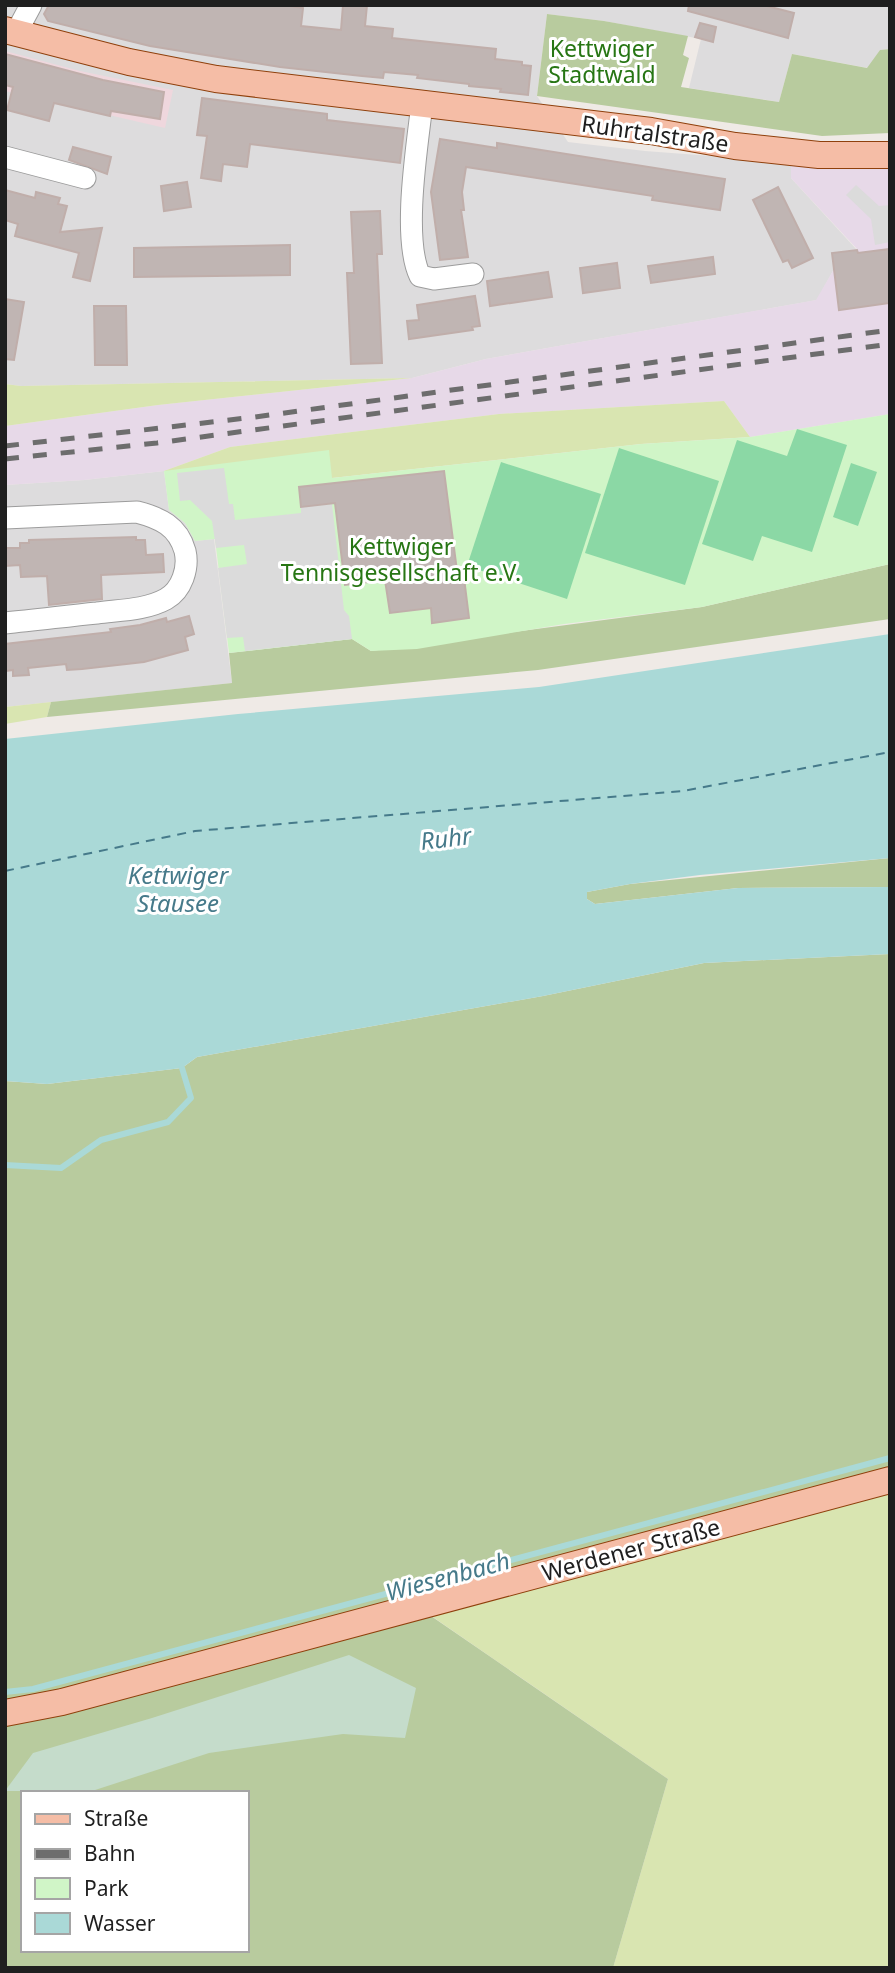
<svg xmlns="http://www.w3.org/2000/svg" width="895" height="1973" viewBox="0 0 895 1973" font-family="'Noto Sans',sans-serif">
	<rect width="100%" height="100%" fill="#efeae6"/>
	<g fill="#dddcdd">
		<path d="M5,5H890V49L880,50L868,68L792,54L779,102L689,88L701,39L604,21L547,14L537,96L568,142L645,151L791,162V178L857,250L834,269L817,300L486,359L412,378L21,386L5,384Z"/>
		<path d="M164,471L169,510L185,523L195,541L214,539L232,683L5,707V485L84,480Z"/>
	</g>
	<path fill="#efd7dd" d="M5,51L80,71L173,90L165,128L5,91Z"/>
	<path fill="#e7d9e8" d="M791,162L890,165V414L750,437L724,401L499,414L230,447L164,471L84,480L5,485V426L158,405L412,378L486,359L816,300L834,269L832,253L857,249L791,178Z"/>
	<g fill="#d9e5b1">
		<path d="M412,378L158,405L5,426V384L21,386Z"/>
		<path d="M724,401L750,437L641,444L332,478L164,471L230,447L499,414Z"/>
		<path d="M51,702L47,717L5,724V707Z"/>
		<path d="M890,1494V1968H613L668,1779L430,1615Z"/>
	</g>
	<g fill="#b8cb9e" fill-rule="evenodd">
		<path d="M547,14L604,21L688,36L683,55L689,58L681,87L779,102L792,54L867,68L880,50L890,49V133L822,136L537,96Z"/>
		<path d="M890,564V619L538,670L47,717L51,702L232,683L229,653L352,639L371,651L702,607Z"/>
		<path d="M890,858V887L738,888L595,904L587,899V892L630,884Z"/>
		<path d="M890,954V1475L431,1616L668,1779L613,1968H5V1081L47,1084L182,1068L197,1057L543,996L704,963ZM23,1793H247V1950H23Z"/>
	</g>
	<path fill="#c5dccb" d="M349,1655L416,1688L405,1738L343,1734L209,1753L92,1791H5L33,1753L152,1718Z"/>
	<path fill="#d0f5c7" d="M890,414V564L702,607L564,624L417,649L371,651L352,639L229,653L215,539L195,541L185,523L169,510L164,471L329,450L332,478L641,444L750,437Z"/>
	<g fill="#8bd8a5">
		<path d="M797,429L847,445L812,552L762,536L753,561L702,544L737,440L787,456Z"/>
		<path d="M619,448L719,481L685,585L585,553Z"/>
		<path d="M501,462L601,494L567,599L467,566Z"/>
		<path d="M851,463L877,472L858,526L833,517Z"/>
	</g>
	<g fill="#dbdbdb">
		<path d="M856,185L879,206L890,205V242L875,245L871,219L846,195Z"/>
		<path d="M224,468L229,504H233L235,520L301,513V507L332,504L344,610L349,616L352,639L245,651L243,637L227,638L218,568L247,564L244,545L216,548L212,521L190,500L180,501L177,473Z"/>
	</g>
	<path fill="#aad9d7" d="M890,634V858L700,875L630,884L587,892V899L595,904L738,888L890,887V954L704,963L543,996L197,1057L182,1068L47,1084L5,1081V739L238,714L539,687Z"/>
	<g fill="none" stroke-linecap="round" stroke-linejoin="round">
		<g stroke="#aad9d7" stroke-width="6">
			<path d="M5,1165L61,1168L101,1140L168,1122L191,1098L182,1068"/>
			<path d="M5,1692L33,1689L890,1458"/>
		</g>
		<path stroke="#467a8a" stroke-width="2" stroke-dasharray="9 7" stroke-linecap="butt" d="M5,871L195,831L683,791L890,752"/>
	</g>
	<g fill="#c0b5b3" stroke="#c0aeaa" stroke-width="2">
		<path d="M49,5H284L303,8L301,26L341,30L343,5H367L365,26L393,29L392,38L496,49L495,59L522,62V65L531,66L528,95L500,92L501,89L469,86V84L417,78L418,75L384,72L383,78L362,76L280,67L150,46L48,21L44,14Z"/>
		<path d="M689,5H763L794,13L788,38L688,11Z"/>
		<path d="M700,23L716,27L713,42L695,37Z"/>
		<path d="M5,54L103,80L164,92L160,119L111,111L110,116L54,103L49,121L7,110L13,87L5,85Z"/>
		<path d="M202,98L327,114V120L404,129L400,163L250,144L247,167L223,164L221,181L201,178L207,136L197,135Z"/>
		<path d="M440,139L497,148V143L725,179L720,210L652,200L653,196L466,167L462,192L464,210H461L468,257L440,260L431,192Z"/>
		<path d="M73,147L111,157L107,174L69,160Z"/>
		<path d="M187,182L191,207L164,211L161,186Z"/>
		<path d="M778,187L813,258L792,268L788,260L783,262L753,200Z"/>
		<path d="M5,190L35,198L36,192L60,198L58,204L67,206L60,232L102,228L90,281L73,277L79,253L15,236L18,224L5,220Z"/>
		<path d="M380,211L382,254H377L382,363L351,364L347,273H354L351,212Z"/>
		<path d="M290,245V275L134,277V248Z"/>
		<path d="M890,249V303L839,310L832,253L857,250L858,253Z"/>
		<path d="M713,257L715,274L651,283L648,266Z"/>
		<path d="M617,263L620,288L583,293L580,268Z"/>
		<path d="M548,272L552,297L490,306L487,281Z"/>
		<path d="M475,296L480,326L472,327L473,330L409,339L407,321L419,320L417,305Z"/>
		<path d="M5,299L24,302L14,360L5,359Z"/>
		<path d="M94,306H126L127,365H95Z"/>
		<path d="M444,471L457,571L463,570L469,618L432,623L431,608L390,613L385,580L345,585L335,503L301,507L299,487Z"/>
		<path d="M136,537V540H145L146,555L163,554L164,572L101,575L102,599L49,605L47,576L21,577L20,565L5,566V548H20V543H29V540Z"/>
		<path d="M189,616L194,634L185,637L188,650L144,662L82,669L67,670L66,664L28,668L29,675L13,676V670L5,671V644L111,632L110,629L140,625L166,618L167,622Z"/>
	</g>
	<g fill="none" stroke-linecap="round" stroke-linejoin="round">
		<g stroke="#9c9c9c" stroke-width="23">
			<g id="minor">
				<path d="M16,33L31,5"/>
				<path d="M422,104C417,147 402,239 420,276L434,279L473,274"/>
				<path d="M5,157L85,178"/>
				<path d="M5,518L137,512C160,518 178,526 185,551C189,568 182,590 166,599C146,610 120,610 97,613C67,616 36,620 5,623"/>
			</g>
		</g>
		<g stroke="#8f400c" stroke-width="28">
			<g id="major">
				<path d="M5,30L129,62L216,79L651,131L735,146L819,155H890"/>
				<path d="M5,1713L62,1702L890,1480"/>
			</g>
		</g>
		<use href="#minor" stroke="#fff" stroke-width="21"/>
		<use href="#major" stroke="#f5bda6" stroke-width="26"/>
		<g stroke="#6d6d6d" stroke-width="5" stroke-dasharray="14 14" stroke-linecap="butt">
			<path d="M5,446L255,417L890,330"/>
			<path d="M5,459L157,443L890,344"/>
		</g>
	</g>
	<g text-anchor="middle" stroke-width="6" stroke-linejoin="round" paint-order="stroke">
		<g font-size="23" fill="#277614" stroke="#fff">
			<text x="602" y="57">Kettwiger<tspan x="602" dy="26">Stadtwald</tspan></text>
			<text x="401" y="555">Kettwiger<tspan x="401" dy="26">Tennisgesellschaft e.V.</tspan></text>
		</g>
		<g font-size="23" fill="#1f1f1f" stroke="#fff">
			<text transform="translate(655 134) rotate(8)" y="8">Ruhrtalstraße</text>
			<text transform="translate(631 1550) rotate(-15)" y="8">Werdener Straße</text>
		</g>
		<g font-size="24" font-style="italic" fill="#467a8a" stroke="#fff">
			<text transform="translate(446 839) rotate(-7)" y="8">Ruhr</text>
			<text x="178" y="884">Kettwiger<tspan x="178" dy="28">Stausee</tspan></text>
			<text transform="translate(448 1577) rotate(-15)" y="8">Wiesenbach</text>
		</g>
	</g>
	<rect width="895" height="1973" fill="none" stroke="#1f1f1f" stroke-width="14"/>
	<rect x="21" y="1791" width="228" height="161" fill="#ffffff" stroke="#a5a5a5" stroke-width="2"/>
	<rect x="35" y="1814" width="35" height="10" fill="#f5bda6" stroke="#a5a5a5" stroke-width="2"/>
	<text x="84" y="1826" font-size="21" fill="#1f1f1f">Straße</text>
	<rect x="35" y="1849" width="35" height="10" fill="#6d6d6d" stroke="#a5a5a5" stroke-width="2"/>
	<text x="84" y="1861" font-size="21" fill="#1f1f1f">Bahn</text>
	<rect x="35" y="1878" width="35" height="21" fill="#d0f5c7" stroke="#a5a5a5" stroke-width="2"/>
	<text x="84" y="1896" font-size="21" fill="#1f1f1f">Park</text>
	<rect x="35" y="1913" width="35" height="21" fill="#aad9d7" stroke="#a5a5a5" stroke-width="2"/>
	<text x="84" y="1931" font-size="21" fill="#1f1f1f">Wasser</text>
</svg>
